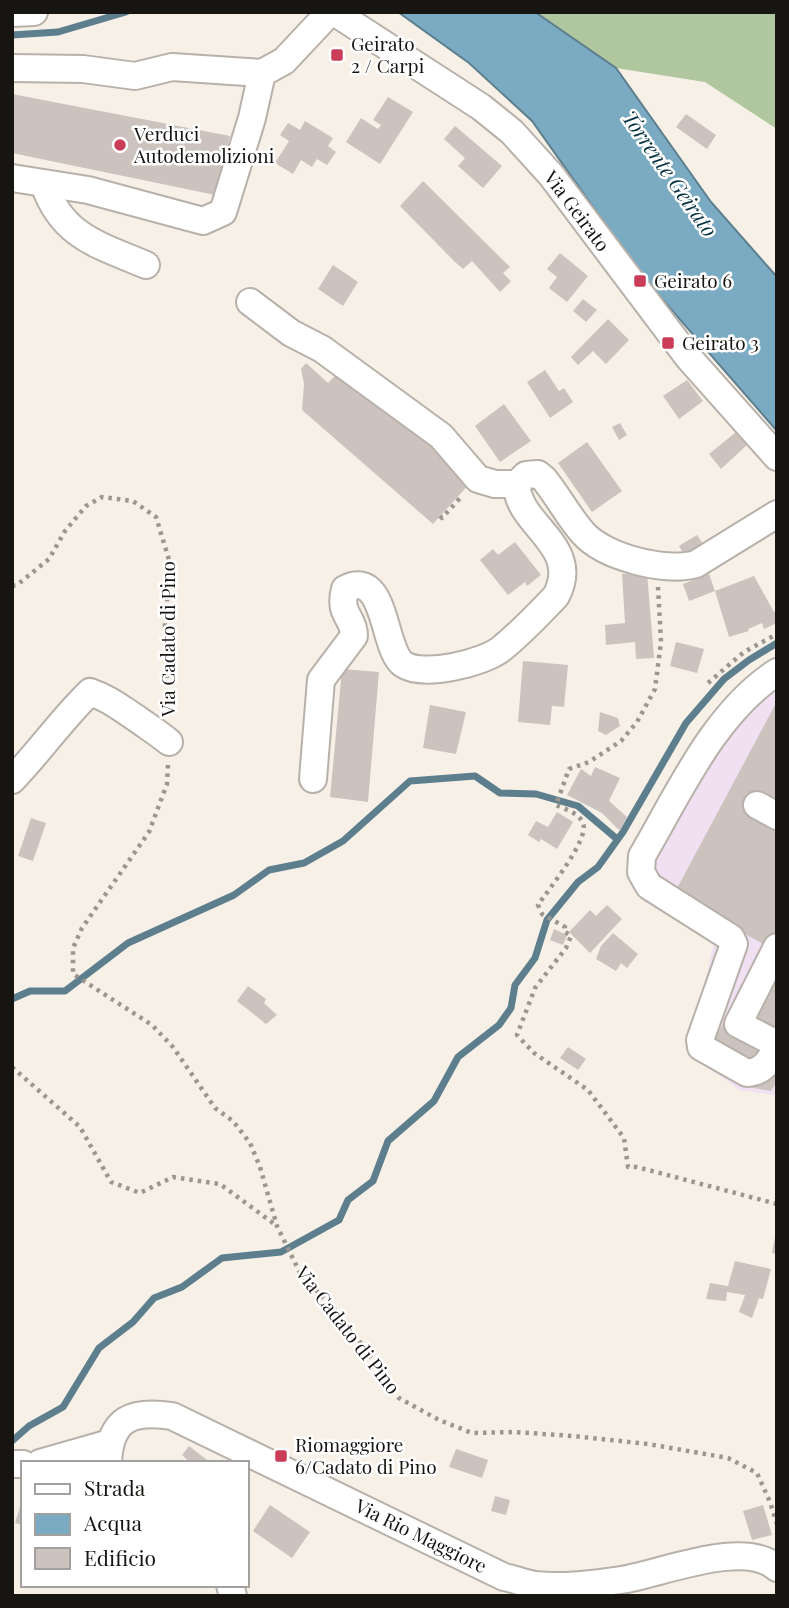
<svg xmlns="http://www.w3.org/2000/svg" width="789" height="1608" viewBox="0 0 789 1608" font-family="'Playfair Display',serif">
	<rect width="100%" height="100%" fill="#f6f0e7"/>
	<path fill="#f1e0f2" d="M777,654V1095H773L740,1090L694,1058L685,1039L696,1018L714,943L645,902L635,889L629,873V857L634,842L698,732L743,679Z"/>
	<path fill="#afc69e" d="M535,12H777V129L705,82L616,68Z"/>
	<path fill="#7babc2" stroke="#5d7e8d" stroke-width="2" d="M398,12H535L616,68L711,202L777,277V431L642,276L532,121L469,63Z"/>
	<g fill="none" stroke-linecap="round" stroke-linejoin="round">
		<g stroke="#5d7e8d" stroke-width="7">
			<path d="M12,35L58,32L126,12"/>
			<path d="M12,999L30,991H65L128,943L234,895L269,870L304,863L343,841L410,781L475,776L500,793L536,794L578,806L617,839"/>
			<path d="M12,1441L29,1426L63,1407L99,1348L133,1322L154,1298L182,1287L222,1258L281,1252L339,1220L348,1200L373,1181L388,1141L434,1101L458,1057L499,1025L511,1008L515,985L535,958L547,920L578,882L598,867L623,832L686,723L724,679L749,660L777,643"/>
		</g>
	</g>
	<g fill="#ccc3be">
		<path d="M12,94L230,136L215,195L12,153Z"/>
		<path d="M388,97L413,112L380,164L346,142L361,118L378,129L381,125L373,120Z"/>
		<path d="M686,114L716,135L707,149L676,127Z"/>
		<path d="M305,121L333,138L328,146L336,152L327,165L317,159L312,167L301,160L293,174L275,163L289,141L280,135L288,123L300,130Z"/>
		<path d="M455,126L502,166L483,188L458,166L465,158L444,139Z"/>
		<path d="M423,181L510,267L503,273L511,281L500,292L472,261L463,269L455,262L400,206Z"/>
		<path d="M560,253L588,276L567,302L549,288L557,277L547,269Z"/>
		<path d="M333,265L358,282L343,306L318,289Z"/>
		<path d="M583,299L597,310L586,322L573,311Z"/>
		<path d="M608,319L629,340L606,364L593,351L578,365L571,357Z"/>
		<path d="M306,363L328,383L342,368L472,481L433,524L302,410L304,384L301,369Z"/>
		<path d="M545,370L559,391L564,388L573,402L550,418L527,382Z"/>
		<path d="M687,380L703,401L679,419L663,396Z"/>
		<path d="M504,404L531,441L500,462L475,426Z"/>
		<path d="M620,423L627,435L619,440L612,427Z"/>
		<path d="M736,432L747,445L721,469L709,454Z"/>
		<path d="M587,442L622,491L592,512L558,463Z"/>
		<path d="M697,535L703,544L684,555L679,546Z"/>
		<path d="M515,542L541,575L527,586L525,582L508,595L480,560L493,549L498,555Z"/>
		<path d="M647,572L654,658L636,659L635,642L606,645L605,625L625,623L622,574Z"/>
		<path d="M709,574L715,591L689,601L683,584Z"/>
		<path d="M754,576L774,612L777,610V623L764,629L762,623L748,629L749,631L729,637L715,591Z"/>
		<path d="M676,642L704,649L697,673L670,666Z"/>
		<path d="M523,661L568,665L564,707L552,706L550,725L518,722Z"/>
		<path d="M342,669L379,672L368,802L330,797Z"/>
		<path d="M430,705L466,712L456,754L423,748Z"/>
		<path d="M775,705H777V1081L771,1091L743,1086L752,1060L715,1039L763,944L674,894Z"/>
		<path d="M600,712L618,718L620,726L606,735L598,731Z"/>
		<path d="M595,767L620,778L609,801L627,817L620,831L602,813L567,795L581,769L591,776Z"/>
		<path d="M557,812L573,822L557,849L541,839L539,842L528,835L536,821L548,827Z"/>
		<path d="M31,818L46,823L33,861L18,856Z"/>
		<path d="M607,905L622,919L590,953L569,932L590,910L596,916Z"/>
		<path d="M554,929L567,935L563,945L550,940Z"/>
		<path d="M613,933L638,954L627,968L621,963L616,971L596,959L601,946Z"/>
		<path d="M248,986L266,999L264,1003L277,1015L266,1024L237,1001Z"/>
		<path d="M568,1047L586,1059L578,1070L560,1058Z"/>
		<path d="M775,1237H777V1254L772,1253Z"/>
		<path d="M735,1261L771,1269L763,1299L759,1298L752,1318L739,1312L745,1295L727,1292L726,1301L706,1299L710,1283L728,1286Z"/>
		<path d="M189,1446L211,1463H191L182,1455Z"/>
		<path d="M456,1449L488,1460L482,1478L449,1467Z"/>
		<path d="M495,1496L510,1500L506,1515L491,1511Z"/>
		<path d="M22,1500H23V1525L15,1523Z"/>
		<path d="M270,1505L310,1532L292,1558L253,1531Z"/>
		<path d="M763,1505L772,1535L752,1540L743,1511Z"/>
	</g>
	<g fill="none" stroke-linecap="round" stroke-linejoin="round">
		<g stroke="#b7b1a9" stroke-width="30">
			<g id="minor">
				<path d="M334,12L481,107L512,132L551,175L688,357L777,457"/>
				<path d="M12,13L34,12"/>
				<path d="M12,68L83,69L135,76L172,67L262,73"/>
				<path d="M12,178L88,190L203,221L223,212L252,118L262,73L284,61L330,12"/>
				<path d="M44,184C62,237 99,245 146,265"/>
				<path d="M250,302L291,333L322,349L441,436L478,479L495,484H517"/>
				<path d="M777,672C714,713 679,793 642,856L641,872L649,886L731,938L734,944L700,1040L701,1047L747,1073C764,1072 770,1060 777,1046"/>
				<path d="M313,779L321,680L354,636C354,616 338,616 345,589C387,567 382,649 403,664C423,678 483,663 501,649C521,633 539,614 556,596C583,545 516,525 517,484L526,475L538,474L544,479C558,496 568,516 583,533C604,557 666,573 696,564L777,514"/>
				<path d="M12,780C40,751 62,719 90,692C110,699 119,707 136,718C147,726 158,733 169,742"/>
				<path d="M757,805L777,816"/>
				<path d="M777,947L738,1024L777,1044"/>
				<path d="M40,1463L110,1443"/>
				<path d="M108,1463C110,1418 132,1410 172,1416L504,1577C514,1579 524,1583 535,1585C563,1588 593,1584 621,1580C661,1574 744,1538 777,1568"/>
				<path d="M12,1464H23"/>
				<path d="M230,1585L233,1596"/>
			</g>
		</g>
		<g stroke="#9b9690" stroke-width="4.5" stroke-dasharray="3.5 5" stroke-linecap="butt">
			<path d="M440,516L442,518L461,497"/>
			<path d="M12,586L17,585L49,559L65,531L86,506L102,497L133,501L156,517L170,563L165,625L168,710"/>
			<path d="M658,587L661,642L655,689L637,722L621,741L589,762L569,769L556,805C565,809 579,813 583,823C590,839 548,890 538,905L542,914L565,927L564,931L571,936L566,948L535,988L517,1035L534,1053L588,1090L624,1138L628,1167H637L777,1204"/>
			<path d="M708,683L744,652L777,634"/>
			<path d="M168,765L167,784L149,832L82,928L73,948V974L152,1025L173,1047L215,1108L233,1121L250,1143L260,1167L277,1226L300,1273L346,1322L399,1398L439,1420L472,1433L514,1432L573,1436L648,1444L728,1458L757,1473L770,1502L777,1524"/>
			<path d="M12,1067L80,1127L111,1182L140,1193L173,1177L220,1184L277,1226"/>
		</g>
		<use href="#minor" stroke="#fff" stroke-width="26"/>
	</g>
	<g fill="#cb3c59" stroke="#fff" stroke-width="2.5">
		<rect x="330" y="48" width="14" height="14" rx="3.5"/>
		<circle cx="120" cy="145" r="7"/>
		<rect x="633" y="274" width="14" height="14" rx="3.5"/>
		<rect x="661" y="336" width="14" height="14" rx="3.5"/>
		<rect x="274" y="1449" width="14" height="14" rx="3.5"/>
	</g>
	<g text-anchor="middle" stroke-width="5" stroke-linejoin="round" paint-order="stroke">
		<g font-size="19" fill="#171512" stroke="#fff" text-anchor="start">
			<text x="351" y="51">Geirato<tspan x="351" dy="22">2 / Carpi</tspan></text>
			<text x="134" y="141">Verduci<tspan x="134" dy="22">Autodemolizioni</tspan></text>
			<text x="654" y="288">Geirato 6</text>
			<text x="682" y="350">Geirato 3</text>
			<text x="295" y="1452">Riomaggiore<tspan x="295" dy="22">6/Cadato di Pino</tspan></text>
		</g>
		<g font-size="19" fill="#171512" stroke="#fff">
			<text transform="translate(577 211) rotate(53)" y="7">Via Geirato</text>
			<text transform="translate(168 639) rotate(-90)" y="7">Via Cadato di Pino</text>
			<text transform="translate(348 1330) rotate(52)" y="7">Via Cadato di Pino</text>
			<text transform="translate(421 1536) rotate(26)" y="7">Via Rio Maggiore</text>
		</g>
		<g font-size="21" font-style="italic" fill="#053142" stroke="#fff">
			<text transform="translate(669 174) rotate(55)" y="7">Torrente Geirato</text>
		</g>
	</g>
	<rect width="789" height="1608" fill="none" stroke="#171512" stroke-width="28"/>
	<rect x="21" y="1461" width="228" height="126" fill="#ffffff" stroke="#a2a1a0" stroke-width="2"/>
	<rect x="35" y="1484" width="35" height="10" fill="#ffffff" stroke="#a2a1a0" stroke-width="2"/>
	<text x="84" y="1496" font-size="21" fill="#171512">Strada</text>
	<rect x="35" y="1514" width="35" height="21" fill="#7babc2" stroke="#a2a1a0" stroke-width="2"/>
	<text x="84" y="1531" font-size="21" fill="#171512">Acqua</text>
	<rect x="35" y="1548" width="35" height="21" fill="#ccc3be" stroke="#a2a1a0" stroke-width="2"/>
	<text x="84" y="1566" font-size="21" fill="#171512">Edificio</text>
</svg>
